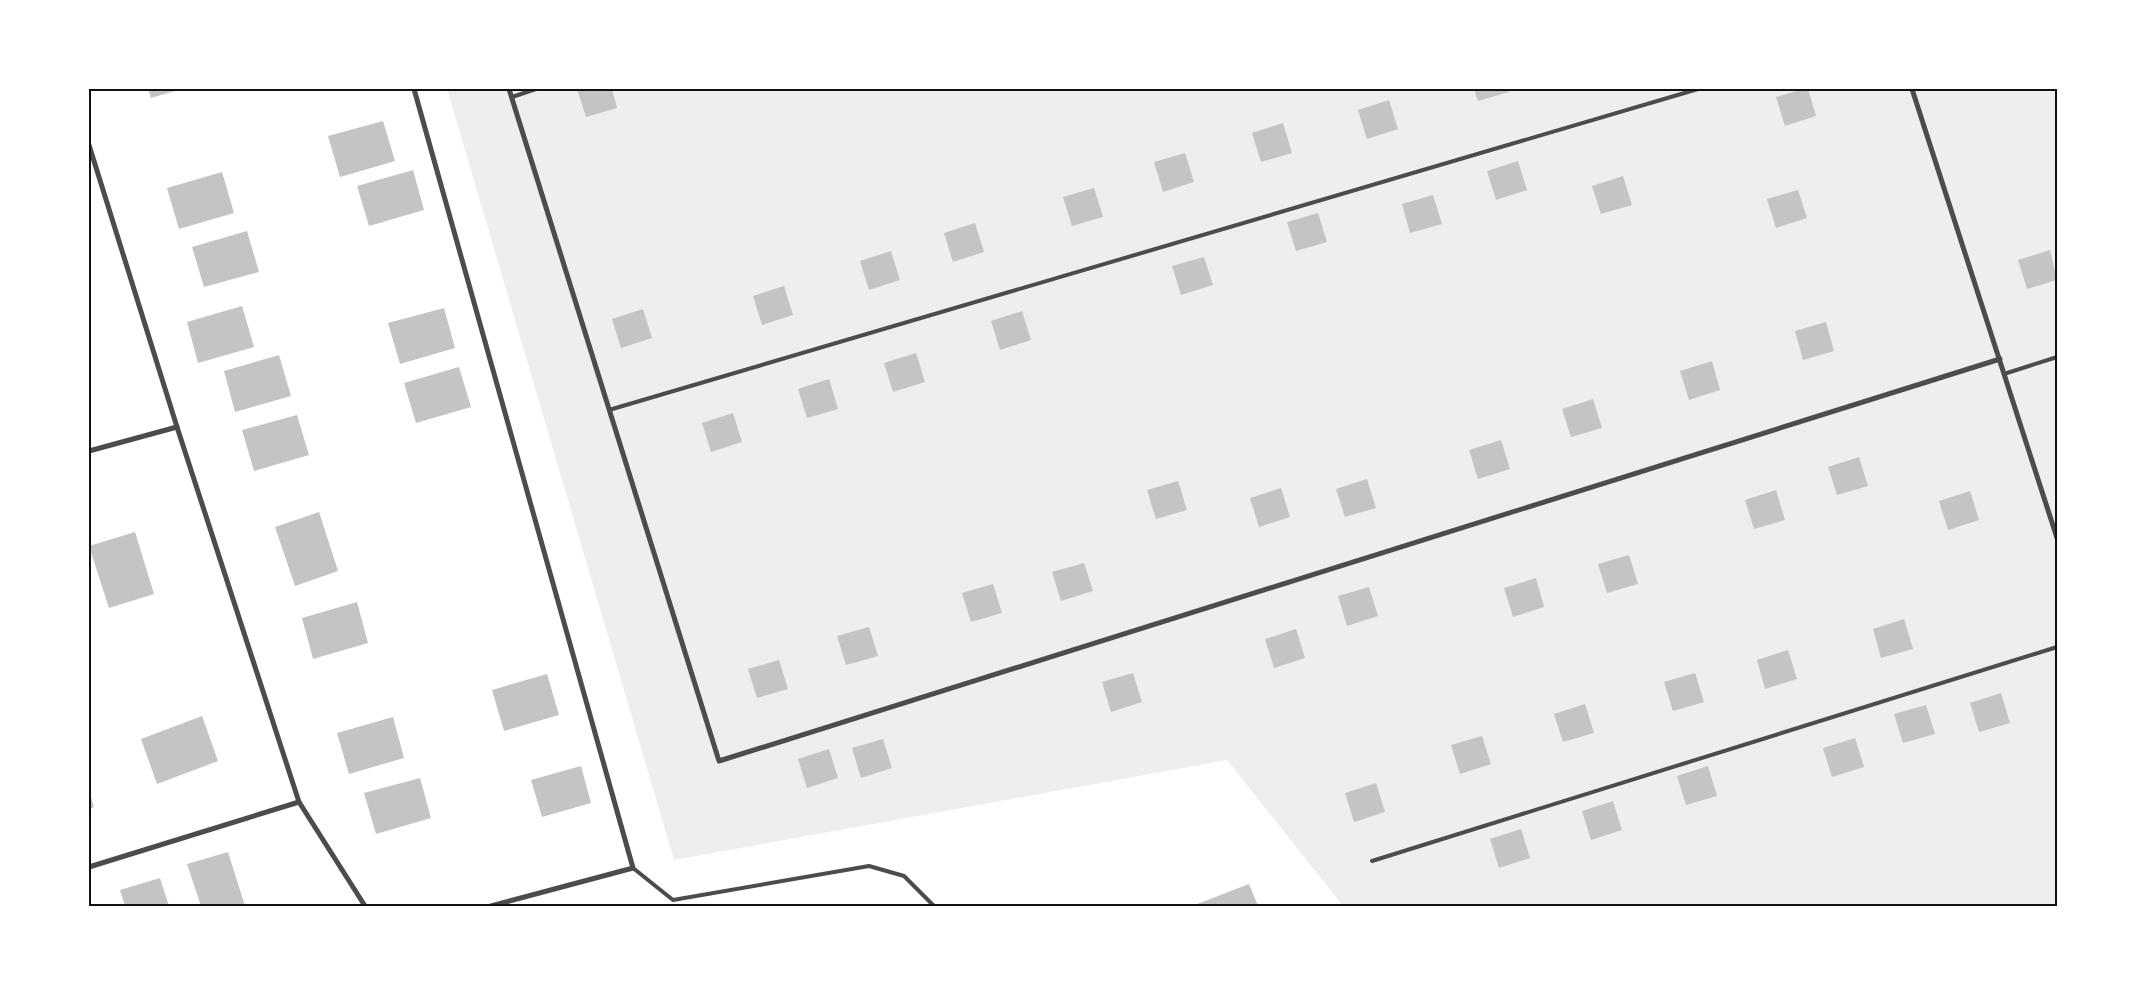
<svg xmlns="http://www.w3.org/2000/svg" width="2146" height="995" viewBox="0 0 2146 995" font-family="Montserrat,sans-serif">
	<rect width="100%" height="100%" fill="#fff"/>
	<path fill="#eee" d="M447,89H2057V906H1343L1227,760L674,860Z"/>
	<g fill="#c4c4c4">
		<path d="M148,89H182L151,98Z"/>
		<path d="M577,89H612L617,108L586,117Z"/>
		<path d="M1474,89H1508L1509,92L1478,101Z"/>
		<path d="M1803,89H1808L1816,116L1785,126L1776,97Z"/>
		<path d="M1389,100L1398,129L1367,139L1358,110Z"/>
		<path d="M383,121L395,161L340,177L328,136Z"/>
		<path d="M1283,123L1292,153L1261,162L1252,133Z"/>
		<path d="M1185,153L1194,182L1163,192L1154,162Z"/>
		<path d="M1518,161L1527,190L1496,200L1487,171Z"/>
		<path d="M413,170L424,210L369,226L357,186Z"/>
		<path d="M222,172L234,213L179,229L167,188Z"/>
		<path d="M1623,176L1632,205L1601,214L1592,186Z"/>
		<path d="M1094,188L1103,217L1072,226L1063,197Z"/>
		<path d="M1798,190L1807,218L1776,228L1767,199Z"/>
		<path d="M1433,195L1442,224L1410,233L1402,204Z"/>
		<path d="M1318,213L1327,242L1296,251L1287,222Z"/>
		<path d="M975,223L984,252L953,262L944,233Z"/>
		<path d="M247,231L259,272L204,287L192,247Z"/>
		<path d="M2050,250L2057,280L2027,289L2018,260Z"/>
		<path d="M891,251L900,280L869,290L860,261Z"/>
		<path d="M1204,257L1213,285L1181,295L1172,266Z"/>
		<path d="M784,286L793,315L762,325L753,296Z"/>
		<path d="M242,306L254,347L198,363L187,322Z"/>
		<path d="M444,308L455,348L400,364L388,323Z"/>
		<path d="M643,309L652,338L621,348L612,319Z"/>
		<path d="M1022,311L1031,340L1000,350L991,321Z"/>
		<path d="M1826,322L1834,351L1803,360L1795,331Z"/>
		<path d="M916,353L925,382L893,392L884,363Z"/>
		<path d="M279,355L291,396L235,412L224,371Z"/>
		<path d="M1712,361L1720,390L1689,400L1680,371Z"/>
		<path d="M459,367L471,407L416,423L404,383Z"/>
		<path d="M829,379L838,409L807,418L798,389Z"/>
		<path d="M1593,399L1602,428L1571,437L1562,409Z"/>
		<path d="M733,413L742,442L711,452L702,423Z"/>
		<path d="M297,415L309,455L254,471L242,430Z"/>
		<path d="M1501,440L1510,469L1478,479L1469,450Z"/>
		<path d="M1859,457L1868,486L1837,495L1828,467Z"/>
		<path d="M1367,479L1376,508L1345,517L1336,489Z"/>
		<path d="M1178,481L1187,510L1156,519L1147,490Z"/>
		<path d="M1281,488L1290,517L1259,527L1250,498Z"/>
		<path d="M1776,490L1785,520L1754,529L1745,500Z"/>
		<path d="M1970,491L1979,520L1948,530L1939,501Z"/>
		<path d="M319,512L338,571L295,586L275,527Z"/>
		<path d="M135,532L154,594L109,608L89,546Z"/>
		<path d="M1629,555L1638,584L1607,593L1598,564Z"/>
		<path d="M1084,563L1093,591L1061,601L1052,572Z"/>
		<path d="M1536,578L1544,607L1513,617L1504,588Z"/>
		<path d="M993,584L1002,613L971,622L962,593Z"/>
		<path d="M1369,587L1378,616L1347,626L1338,596Z"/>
		<path d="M357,602L368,643L313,659L302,618Z"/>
		<path d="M1904,619L1913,649L1881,658L1873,629Z"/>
		<path d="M869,627L878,656L846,665L837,636Z"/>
		<path d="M1296,629L1305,658L1274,668L1265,639Z"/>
		<path d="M1788,650L1797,679L1765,689L1757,660Z"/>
		<path d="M779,660L788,689L757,698L748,669Z"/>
		<path d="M1133,673L1142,702L1111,712L1102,682Z"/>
		<path d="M1695,673L1704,702L1673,711L1664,682Z"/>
		<path d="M547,674L559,715L504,731L492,690Z"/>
		<path d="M2001,693L2010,723L1979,732L1970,703Z"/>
		<path d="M1585,704L1594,733L1563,742L1554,714Z"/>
		<path d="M1926,705L1935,734L1903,743L1894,714Z"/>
		<path d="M202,716L218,761L157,784L141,739Z"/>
		<path d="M393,717L404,758L349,774L337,733Z"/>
		<path d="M1482,736L1491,764L1460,774L1451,745Z"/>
		<path d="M1855,738L1864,767L1832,777L1823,748Z"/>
		<path d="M883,739L892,768L861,778L852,748Z"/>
		<path d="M829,749L838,778L807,788L798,759Z"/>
		<path d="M581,766L591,803L542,817L531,780Z"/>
		<path d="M1708,766L1717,796L1686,805L1677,776Z"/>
		<path d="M420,778L431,818L376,834L364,793Z"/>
		<path d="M1376,783L1385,812L1354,822L1345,793Z"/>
		<path d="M89,791L94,807L89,809Z"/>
		<path d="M1613,801L1622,830L1591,840L1582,811Z"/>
		<path d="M1521,829L1530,858L1499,868L1490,839Z"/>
		<path d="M228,852L245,906H201L187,864Z"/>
		<path d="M160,878L169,906H125L120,890Z"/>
		<path d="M1249,884L1258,906H1192Z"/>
	</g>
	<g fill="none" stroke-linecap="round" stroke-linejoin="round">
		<g stroke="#4c4c4c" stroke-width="4">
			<path d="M512,97L536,89"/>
			<path d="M2004,374L2057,357"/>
			<path d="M609,410L1698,89"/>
			<path d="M1372,861L2057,647"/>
			<path d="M633,868L673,900L869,866L904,876L934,906"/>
		</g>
		<g stroke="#4c4c4c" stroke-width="5">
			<path d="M414,89L633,868L491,906"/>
			<path d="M509,89L719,761L2000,359"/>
			<path d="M1912,89L2057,538"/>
			<path d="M89,145L177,427L299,802L365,906"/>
			<path d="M89,451L177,427"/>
			<path d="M89,867L299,802"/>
		</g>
	</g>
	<rect width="2146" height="995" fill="none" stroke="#ffffff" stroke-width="180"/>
	<rect x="90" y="90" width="1966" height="815" fill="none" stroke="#111" stroke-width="2"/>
</svg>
